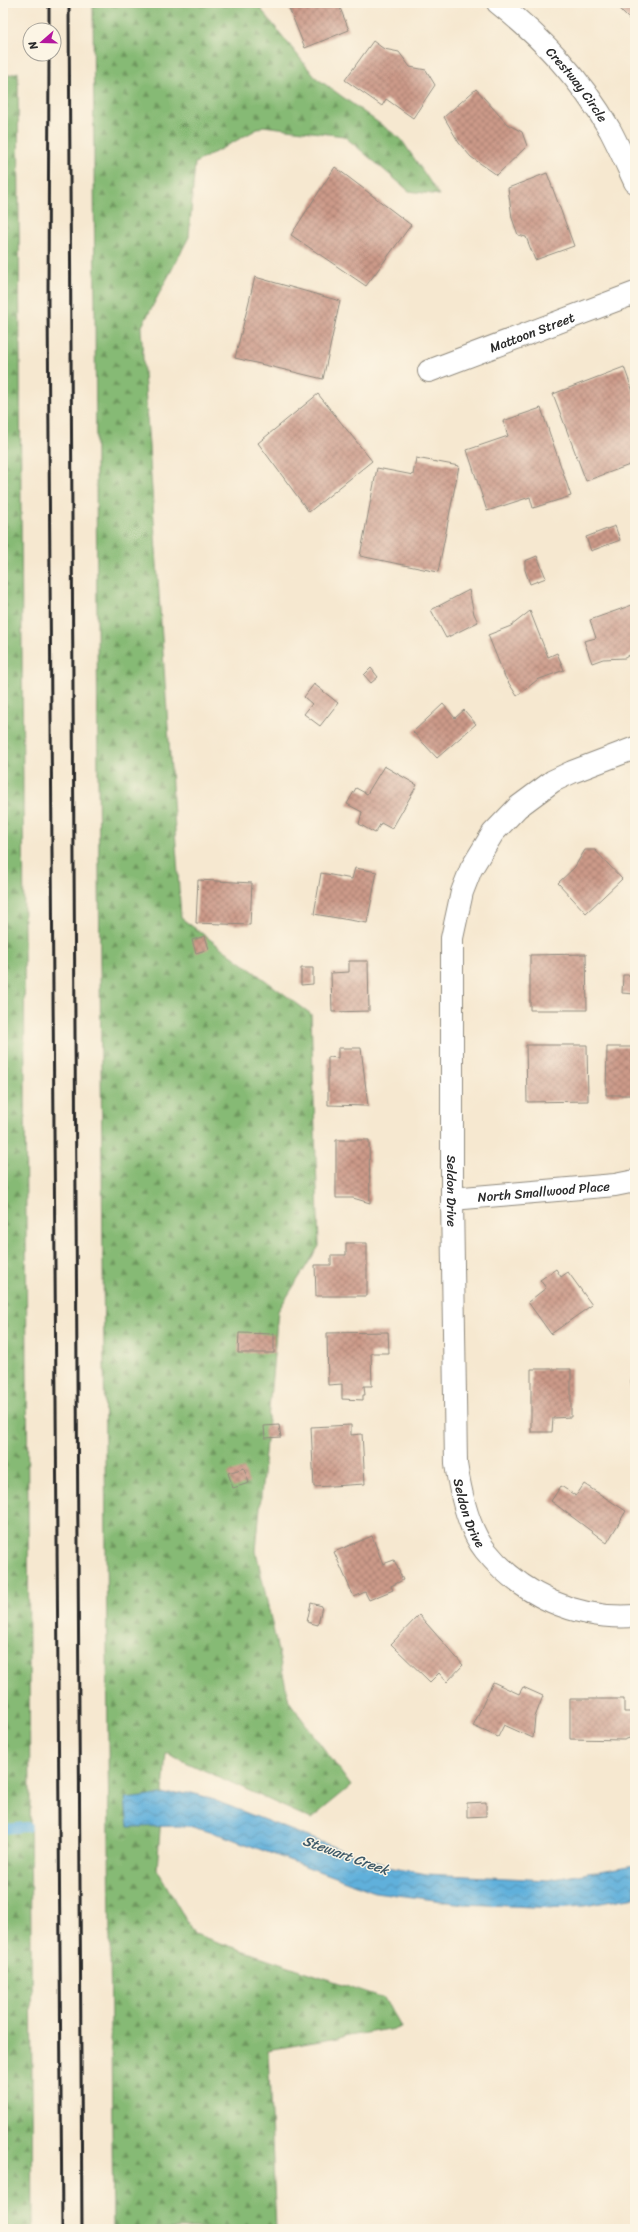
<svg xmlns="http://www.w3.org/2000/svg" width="638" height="2232" viewBox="0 0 638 2232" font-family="Sriracha,sans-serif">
	<defs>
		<pattern id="forest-firs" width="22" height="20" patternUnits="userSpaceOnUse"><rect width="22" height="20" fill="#86ba74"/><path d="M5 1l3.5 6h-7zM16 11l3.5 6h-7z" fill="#6e975f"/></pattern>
		<pattern id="water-waves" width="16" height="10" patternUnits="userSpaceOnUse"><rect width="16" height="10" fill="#60b0db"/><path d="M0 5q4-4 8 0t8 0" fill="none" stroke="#4f8fb2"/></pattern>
		<pattern id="building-cross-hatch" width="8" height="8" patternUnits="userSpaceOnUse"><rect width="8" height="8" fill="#cc9a89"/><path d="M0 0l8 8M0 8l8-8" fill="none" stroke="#a67e70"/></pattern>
	</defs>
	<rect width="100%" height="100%" fill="#fcf5e5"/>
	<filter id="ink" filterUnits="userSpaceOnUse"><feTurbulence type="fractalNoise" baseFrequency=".025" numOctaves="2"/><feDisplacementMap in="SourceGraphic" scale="8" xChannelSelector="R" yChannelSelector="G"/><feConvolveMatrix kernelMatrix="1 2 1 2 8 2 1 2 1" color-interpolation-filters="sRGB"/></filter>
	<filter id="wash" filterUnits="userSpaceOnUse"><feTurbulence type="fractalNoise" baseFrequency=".012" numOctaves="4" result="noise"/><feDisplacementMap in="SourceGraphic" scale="16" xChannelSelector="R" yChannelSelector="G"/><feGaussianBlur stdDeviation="0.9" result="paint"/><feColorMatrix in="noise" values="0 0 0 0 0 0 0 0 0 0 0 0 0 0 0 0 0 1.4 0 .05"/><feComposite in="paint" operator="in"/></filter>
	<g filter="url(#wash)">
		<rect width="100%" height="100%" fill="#f6e8d0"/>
		<g fill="url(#forest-firs)" stroke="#587250">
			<path d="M93,3H256L315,77L401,139L439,195L409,191L344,136L263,126L195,163L189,237L141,328L181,918L311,1014L319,1246L278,1311L256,1551L289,1701L351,1786L311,1819L166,1753L157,1869L194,1934L384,1998L401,2027L268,2050L276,2229H113L98,774Z"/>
			<path d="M18,72L33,2229H3V77Z"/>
		</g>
		<path fill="url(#water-waves)" stroke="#466e83" d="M188,1792L206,1797L339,1849L393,1868L427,1874L548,1880L635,1865V1897L584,1906L555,1908L464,1904L375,1892L224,1836L189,1826L128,1827L125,1799Z"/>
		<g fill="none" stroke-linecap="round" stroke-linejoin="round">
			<path stroke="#60b0db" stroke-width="10" d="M3,1829L27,1827"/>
		</g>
		<g id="blocks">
			<g fill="url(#building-cross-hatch)">
				<path d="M287,3H338L349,30L305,48Z"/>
				<path d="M618,3H635V25L621,11Z"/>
				<path d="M373,41L384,49L399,52L410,67L426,70L435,85L413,118L386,99L382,106L345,80Z"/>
				<path d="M476,89L507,124L522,132L527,146L497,175L471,157L459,143L444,117Z"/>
				<path d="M335,167L411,225L366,286L291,235Z"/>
				<path d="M547,173L574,246L535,260L526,237L518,235L512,218L508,188Z"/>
				<path d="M255,277L340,301L323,379L235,358Z"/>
				<path d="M624,367L635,397V463L586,481L553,394Z"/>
				<path d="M318,394L372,461L309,512L258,443Z"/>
				<path d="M541,408L571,496L533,508L530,497L487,511L467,450L508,436L503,421Z"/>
				<path d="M416,458L459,466L438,572L360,556L377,468L413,475Z"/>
				<path d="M615,526L620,540L591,551L586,537Z"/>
				<path d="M537,556L546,578L530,584L525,570V561Z"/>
				<path d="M469,590L474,614L478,622L446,638L431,610Z"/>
				<path d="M635,604V651L625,658L603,659L592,663L584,641L596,638L590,620Z"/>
				<path d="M530,611L548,657L557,653L564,670L537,680L517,696L505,677L488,635L511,626Z"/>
				<path d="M371,668L378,677L371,683L364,675Z"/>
				<path d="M314,684L338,703L320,726L304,714L312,704L304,697Z"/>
				<path d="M443,704L455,718L464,710L476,724L437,758L413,732Z"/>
				<path d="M384,766L417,785L392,829L381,823L375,833L359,824L362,812L347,804L356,788L367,794Z"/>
				<path d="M585,850H595L622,879L586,913L558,883L574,868Z"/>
				<path d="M355,868L377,872L367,923L314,914L321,873L352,879Z"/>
				<path d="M198,880L252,883L250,925L196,923Z"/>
				<path d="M205,936L209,949L196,953L192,940Z"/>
				<path d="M586,954L587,1010H530V955Z"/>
				<path d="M349,961H368L369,1011L332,1012L331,973L349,972Z"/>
				<path d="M301,968H313V984L301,985Z"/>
				<path d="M623,975H635V994L622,993Z"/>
				<path d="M526,1045H587L588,1101L527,1102Z"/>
				<path d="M607,1047H635V1095H606Z"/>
				<path d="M338,1048H361L368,1106L328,1105V1057L338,1058Z"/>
				<path d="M336,1140H369L370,1203L353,1198H336Z"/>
				<path d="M346,1243H367V1296H316L315,1265H331V1255H346Z"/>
				<path d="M556,1269L561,1277L568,1272L592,1305L551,1334L528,1302L546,1288L540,1280Z"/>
				<path d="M388,1332L389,1353H371L372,1386H364L365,1395H363V1400L342,1399V1384L328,1385L327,1333Z"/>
				<path d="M239,1333L274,1334V1353H238Z"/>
				<path d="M531,1369H571V1417L553,1418L552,1432H531Z"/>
				<path d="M635,1379V1395H632L631,1380Z"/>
				<path d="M279,1425L281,1437L265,1438L264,1426Z"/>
				<path d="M351,1425V1435L362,1434L365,1484L314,1487L311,1427Z"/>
				<path d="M244,1468L249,1483L233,1488L228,1473Z"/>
				<path d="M584,1484L626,1511L607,1543L551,1501L561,1486L576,1496Z"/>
				<path d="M372,1536L383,1564L394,1560L403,1580L391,1586L393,1590L369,1600L365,1592L354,1597L334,1552Z"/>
				<path d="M311,1603L322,1606L318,1625L307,1622Z"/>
				<path d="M419,1615L463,1665L447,1682L439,1673L430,1682L391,1644Z"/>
				<path d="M493,1682L519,1694L523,1687L543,1696L535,1717L533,1738L504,1725L498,1737L473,1726Z"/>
				<path d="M570,1699H624V1712H635V1736L624,1740L570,1739Z"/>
				<path d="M486,1802V1816L467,1817V1803Z"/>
			</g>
		</g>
	</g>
	<g filter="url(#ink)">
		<use href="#blocks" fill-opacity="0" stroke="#908a7e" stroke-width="1"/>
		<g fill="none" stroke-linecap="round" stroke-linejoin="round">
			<g stroke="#908a7e" stroke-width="24">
				<g id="minor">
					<path id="s1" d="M498,3C544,40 580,78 610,130C619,147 627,165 635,182"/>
					<path id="s2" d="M429,371L635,293"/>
					<path id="s3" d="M635,748L572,772L553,781L518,807L493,833L471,869L462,892L452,938V1199L456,1464C460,1490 468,1529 485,1550C522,1596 577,1620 635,1616"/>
					<path id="s4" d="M452,1199L615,1185L635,1181"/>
				</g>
			</g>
			<use href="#minor" stroke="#fff" stroke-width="22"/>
			<g stroke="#2b2b2b" stroke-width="3">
				<path d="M69,3L82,2229"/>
				<path d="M49,30V3"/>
				<path d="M49,54L48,302L62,2229"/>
			</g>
		</g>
	</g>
	<g text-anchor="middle" stroke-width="3" stroke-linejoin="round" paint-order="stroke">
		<g font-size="13" fill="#2b2b2b" stroke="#fcf5e5">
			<text dy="5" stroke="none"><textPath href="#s1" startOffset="114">Crestway Circle</textPath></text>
			<text dy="5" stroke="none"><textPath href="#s2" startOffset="110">Mattoon Street</textPath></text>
			<text dy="5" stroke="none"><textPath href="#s3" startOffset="535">Seldon Drive</textPath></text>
			<text dy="5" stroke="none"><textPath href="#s4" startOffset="92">North Smallwood Place</textPath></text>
			<text dy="5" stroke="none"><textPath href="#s3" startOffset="859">Seldon Drive</textPath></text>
		</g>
		<g font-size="14" font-style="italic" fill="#3e5a69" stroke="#fcf5e5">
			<text transform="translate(346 1855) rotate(20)" y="5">Stewart Creek</text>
		</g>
	</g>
	<rect width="638" height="2232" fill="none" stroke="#fcf5e5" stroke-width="16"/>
	<g transform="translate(42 42) rotate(250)"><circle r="19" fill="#fcf5e5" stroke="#a8a49b"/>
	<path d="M0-3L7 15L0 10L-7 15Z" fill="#b5179e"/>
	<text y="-6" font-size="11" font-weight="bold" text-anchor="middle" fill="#2b2b2b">N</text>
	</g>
</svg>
